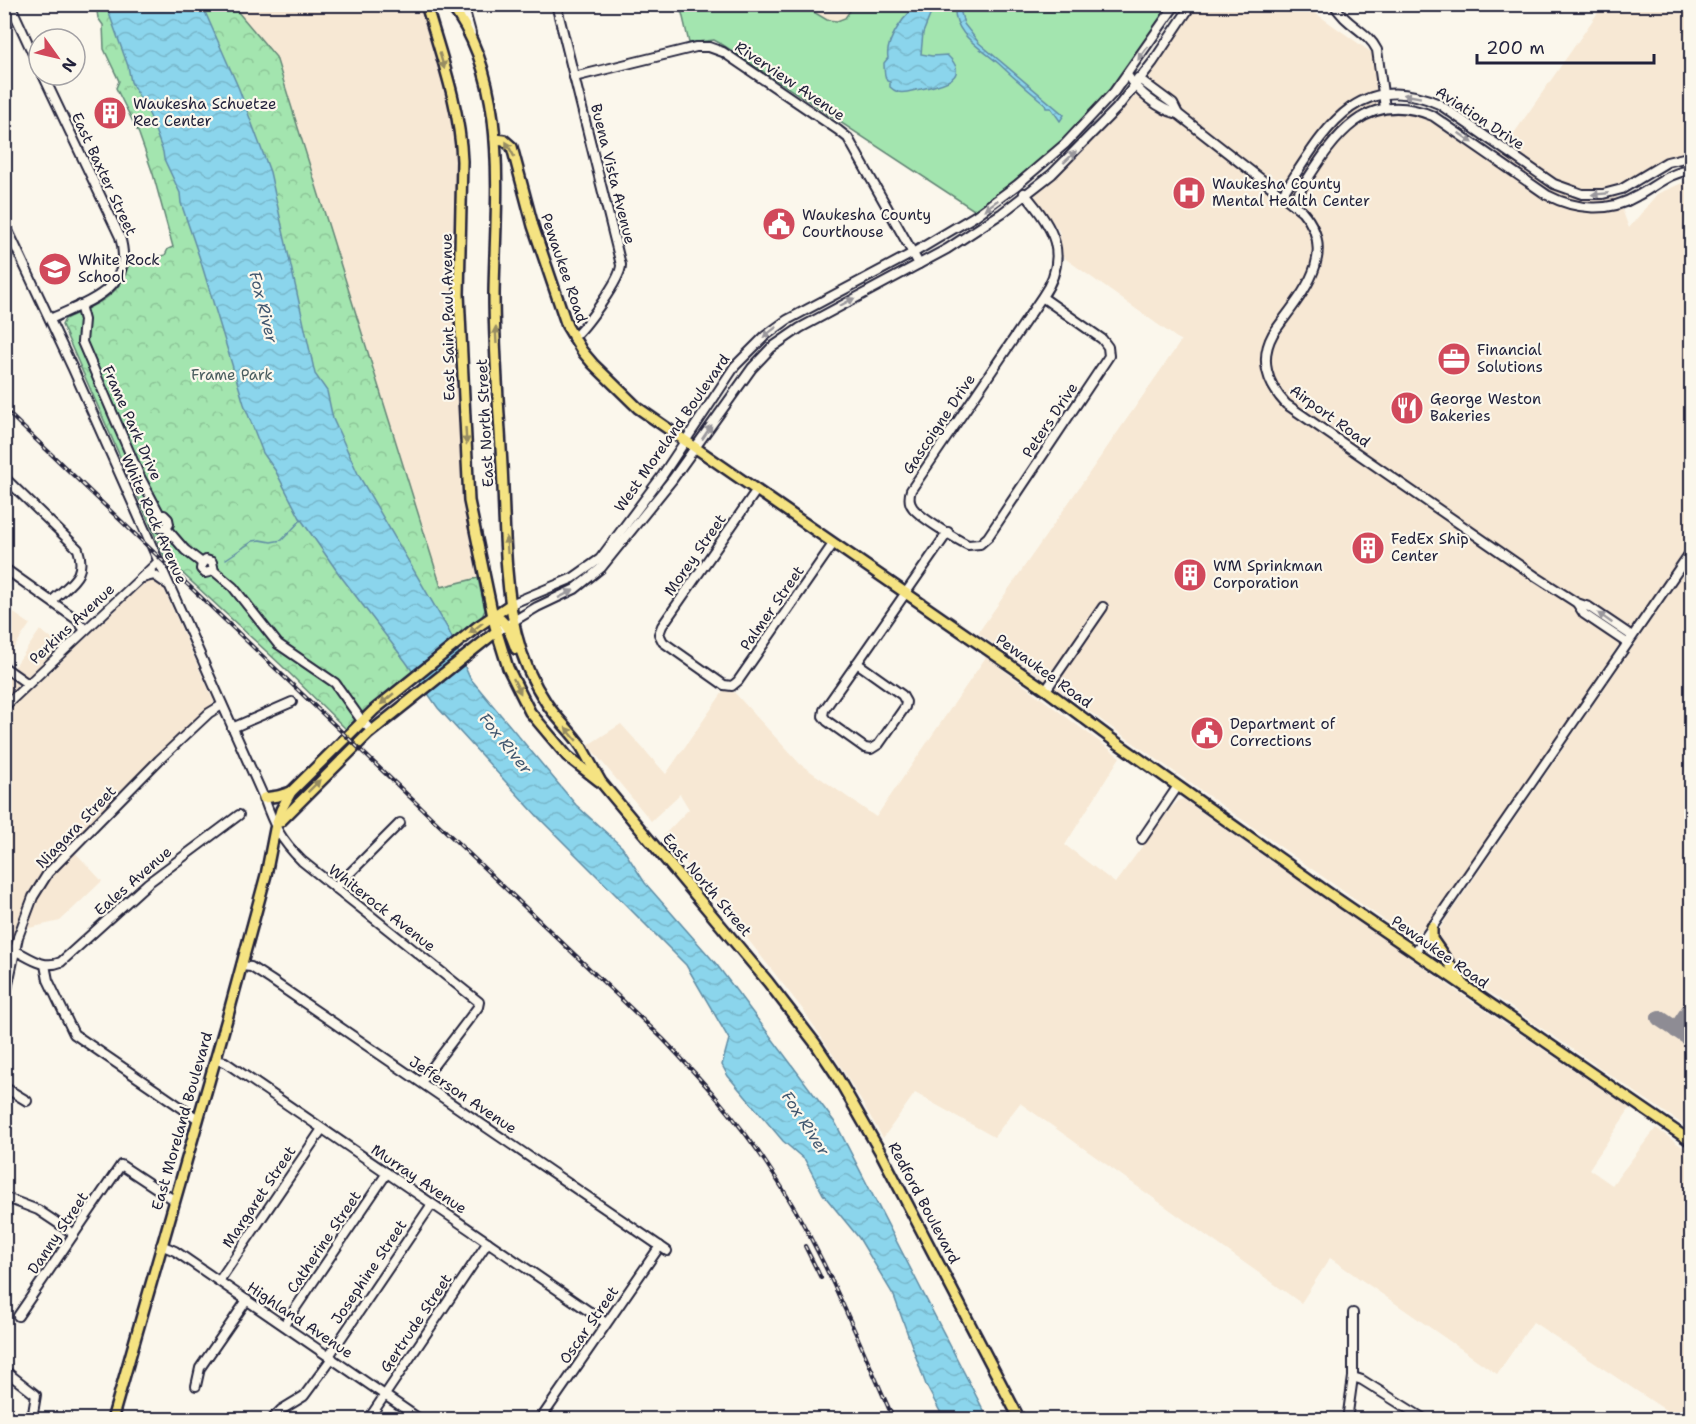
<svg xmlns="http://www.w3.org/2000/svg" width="1696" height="1424" viewBox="0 0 1696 1424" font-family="'Shantell Sans',sans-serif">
	<defs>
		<pattern id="park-crowns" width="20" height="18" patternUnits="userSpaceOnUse" patternTransform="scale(1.5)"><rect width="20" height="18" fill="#a3e5af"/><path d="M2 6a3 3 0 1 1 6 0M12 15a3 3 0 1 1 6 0" fill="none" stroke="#8cc497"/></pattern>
		<pattern id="water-waves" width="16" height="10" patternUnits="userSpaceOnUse" patternTransform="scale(1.5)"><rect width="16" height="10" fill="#8bd5ec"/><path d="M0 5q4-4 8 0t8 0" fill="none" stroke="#78b7cb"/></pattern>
	</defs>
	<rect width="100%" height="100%" fill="#fbf7ec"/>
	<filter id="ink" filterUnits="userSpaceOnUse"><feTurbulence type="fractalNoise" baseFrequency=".0167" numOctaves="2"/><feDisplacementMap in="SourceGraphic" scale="12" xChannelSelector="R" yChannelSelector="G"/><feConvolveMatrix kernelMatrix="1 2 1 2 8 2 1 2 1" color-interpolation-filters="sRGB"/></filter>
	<g filter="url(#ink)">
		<g fill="#f7e8d4">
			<path d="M232,5H421L446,87L453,116L458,146L456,337L464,498L470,541L478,578L441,588L276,57Z"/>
			<path d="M802,5H854L845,18L837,21L827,20Z"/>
			<path d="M1198,5H1304L1375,55L1384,113L1410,112L1421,115L1441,126L1494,162L1599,11L1590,5H1691V153L1669,158L1615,190L1629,228L1657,194L1691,179V544L1614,652L1601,677L1530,779L1425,927L1416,935H1406L1401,932L978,633L1181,341L1063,257L1059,231L1035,197L1037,192L1077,157L1121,110L1153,70Z"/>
			<path d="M1691,562V1130L1465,976L1437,943L1436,934Z"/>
			<path d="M153,579L163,587L214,702L69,846L102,881L60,921L16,931L13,939L5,940V676L7,673L32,689L147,580Z"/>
			<path d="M5,607L30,624L5,661Z"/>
			<path d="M40,630L63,647L32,676L26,677L13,669Z"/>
			<path d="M986,657L1120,757L1065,845L1115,883L1170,809L1179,800L1183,799L1282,869L1321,894L1458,992L1630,1108L1589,1169L1612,1185L1656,1128L1691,1153V1419H1679L1533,1322L1497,1374L1330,1258L1301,1303L1020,1103L994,1137L915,1093L883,1138L841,1067L804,1011L739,928L663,836L689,809L680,794L651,821L588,745L621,724L666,774L725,689L733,691L800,764L876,817Z"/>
		</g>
		<path fill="#a3e5af" stroke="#628475" stroke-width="1.5" d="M669,5H802L827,20L837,21L845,18L854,5H1170C1146,40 1122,76 1093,109C1059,148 1016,180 974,210L723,45L714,40L689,43L682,13Z"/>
		<path fill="url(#park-crowns)" stroke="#628475" stroke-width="1.5" d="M96,5H232L276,57L441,587L478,578L485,610L481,619L348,731L281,665L164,556L62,325L65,319C95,305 120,298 129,264L165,255L168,249L173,247L153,174L139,134L116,88L119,81L104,49L103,25L98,18Z"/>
		<g fill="url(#water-waves)" stroke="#618da5" stroke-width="1.5">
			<path d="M106,5H202L239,89L270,172L315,374L327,391L333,419L359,476L448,629L470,678L576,805L622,847L645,883L717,965L836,1124L988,1419H944L926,1385L894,1296L859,1238L823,1194L805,1160L783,1141L728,1076L722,1065L729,1039L686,965L539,818L438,708L406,662L339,574L300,518L275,470L263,453L244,404L200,259L181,203L180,193L164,159L163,152L150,116L131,82L128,66Z"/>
			<path d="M921,5L927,6L931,13L923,33L921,54L932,56L947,55C973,79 939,85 921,89C914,90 905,94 898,92C895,91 892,89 890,87V82L887,81C884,76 884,68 884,63L888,58C885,42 905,11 921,5Z"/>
			<path d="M955,5H962L961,13L964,24L979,43L1064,115L1060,121L1051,108H1046L1045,104C1029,91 1013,77 998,63C979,47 952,33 955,5Z"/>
		</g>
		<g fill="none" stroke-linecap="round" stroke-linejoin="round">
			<path stroke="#618da5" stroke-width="1.5" d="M226,559L253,541L260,540L271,542L282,540L302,519"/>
			<g stroke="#8e8c94" stroke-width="16">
				<path d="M1659,1018L1692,1040"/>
				<path d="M1676,1030L1692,1006"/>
			</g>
			<g stroke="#22223b" stroke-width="12">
				<g id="minor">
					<path d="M10,4L39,67"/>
					<path d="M463,4L471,33"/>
					<path d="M556,4L621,265C621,279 585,328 573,338"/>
					<path d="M1334,4C1345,25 1368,31 1377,50L1385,108"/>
					<path d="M43,75L120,237C136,289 87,302 50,319"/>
					<path d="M1127,75C1138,92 1158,109 1178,114L1302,211C1341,256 1299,296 1273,334C1259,359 1267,384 1286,404L1535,576L1577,603L1589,607L1632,636"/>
					<path d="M574,77L696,47H709L723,52L838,130L848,138L919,264"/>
					<path d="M1138,78L1173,104L1178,114"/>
					<path d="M1024,193C1053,226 1071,256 1042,297L911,490C909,496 908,502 913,508C921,518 956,539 968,545L980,544L988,537L1109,356L1108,347L1102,339L1042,297"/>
					<path d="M1282,195C1321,137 1354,66 1439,104L1554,184L1582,194H1603L1622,189L1667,162L1692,156"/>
					<path d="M1292,203C1327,151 1357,84 1433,116L1547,195C1576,210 1609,213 1637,196C1656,186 1669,172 1692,170"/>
					<path d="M4,222L73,369L264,798C274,826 280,839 302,861L479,1002L478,1007L421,1082"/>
					<path d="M80,305L84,320L82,342L140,477L160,515H164L168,519L169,524L166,528H160L157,525V518L160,515"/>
					<path d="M4,477L78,549C87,577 71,582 52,601"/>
					<path d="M756,491L662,626L659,634L663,642L724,685L732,686L738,681L833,544"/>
					<path d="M166,528L185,550L202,563"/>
					<path d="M4,568L76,619L85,630"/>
					<path d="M214,571L205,573L201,569L202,563L206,560L212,562L214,571L233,587L278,644L335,683L362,721L372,731"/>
					<path d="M143,578L154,575L167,584"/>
					<path d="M1577,603L1584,614L1627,643"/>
					<path d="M511,604L573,578L600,559L662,476L735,366L765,336L787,320L913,253L975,216L1017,185L1065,144L1114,92L1176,4"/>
					<path d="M497,631L537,607L575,589L601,568L672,480L752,368L771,348L800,328L947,249L1002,213L1052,174L1117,108L1153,62L1192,4"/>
					<path d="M857,663L902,695L906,702L905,707L879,744L871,749L865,748L827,721L823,716L824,710Z"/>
					<path d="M857,663L948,532"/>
					<path d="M4,667L28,684"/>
					<path d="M1046,690L1103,607"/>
					<path d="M4,707L158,562"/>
					<path d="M232,728L292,702"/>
					<path d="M1142,839L1178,786"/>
					<path d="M335,888L400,823"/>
					<path d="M4,946C25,952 39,971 61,962L148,883L239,815"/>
					<path d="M1415,952L1692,550"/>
					<path d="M45,965L48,980L74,1034L198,1119"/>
					<path d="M241,966L251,967L271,980L667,1251"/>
					<path d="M4,1003L18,937L33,897L48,873L159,760L209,713L222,705"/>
					<path d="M215,1060L225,1062L606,1323"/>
					<path d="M4,1087L27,1101"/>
					<path d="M4,1197L38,1210L74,1234"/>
					<path d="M161,1245L175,1251L421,1420"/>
					<path d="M219,1281L322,1129"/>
					<path d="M18,1316L121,1165L174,1200"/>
					<path d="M284,1325L387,1173"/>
					<path d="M329,1356L432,1204"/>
					<path d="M4,1370L36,1395L32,1419"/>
					<path d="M1353,1377L1362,1380L1426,1420"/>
					<path d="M196,1386L200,1368L247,1300"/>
					<path d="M271,1420L281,1410L304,1396L332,1358"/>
					<path d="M368,1420L488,1242"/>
					<path d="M540,1420L660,1246"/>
					<path d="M1347,1420L1353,1377V1313"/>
				</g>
			</g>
			<g stroke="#22223b" stroke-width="14">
				<g id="major">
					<path d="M426,4C441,56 460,107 462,161L459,294L469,501L495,626L508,668L530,712L567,756L599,781"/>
					<path d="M450,4C511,81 495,202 494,294C494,351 499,409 502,466C505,520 504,581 516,633C522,658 533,683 547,704C557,719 571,731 581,746C588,758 594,770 601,782L768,982L815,1043L835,1073L882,1155L1020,1420"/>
					<path d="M495,139L504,140L512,147L533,226L567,326L582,351L593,364L638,408L1046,690L1113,740L1327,892L1692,1142"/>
					<path d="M493,615C507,620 511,636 516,649"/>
					<path d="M264,798L278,796L291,792"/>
					<path d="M280,822L368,734L497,631"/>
					<path d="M1432,927V939L1462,982"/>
					<path d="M112,1420L227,1019L266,875L275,829L281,810L291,792L374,710L477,627L511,604"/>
				</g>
			</g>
			<use href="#minor" stroke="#fbf7ec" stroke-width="8"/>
			<use href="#major" stroke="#f5e382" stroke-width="9"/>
			<g stroke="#22223b" stroke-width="4">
				<g id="rail">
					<path d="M4,409L663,1039C701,1079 738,1120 768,1166C821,1244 855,1334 894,1420"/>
					<path d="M805,1246L821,1278"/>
				</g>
			</g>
			<use href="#rail" stroke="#fbf7ec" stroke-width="1.5" stroke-dasharray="4.5" stroke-linecap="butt"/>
		</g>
		<defs><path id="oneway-solid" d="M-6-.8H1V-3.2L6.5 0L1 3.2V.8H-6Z" transform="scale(1.5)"/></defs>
		<g fill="#99979c">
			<use href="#oneway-solid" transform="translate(1143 53) rotate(126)"/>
			<use href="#oneway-solid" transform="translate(1412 96) rotate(-170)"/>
			<use href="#oneway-solid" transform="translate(1466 138) rotate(35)"/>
			<use href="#oneway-solid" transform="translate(1070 157) rotate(-43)"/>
			<use href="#oneway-solid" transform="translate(1600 194) rotate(175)"/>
			<use href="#oneway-solid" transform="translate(991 205) rotate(144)"/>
			<use href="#oneway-solid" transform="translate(847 302) rotate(-28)"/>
			<use href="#oneway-solid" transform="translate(770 332) rotate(142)"/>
			<use href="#oneway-solid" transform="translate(707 432) rotate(-56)"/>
			<use href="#oneway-solid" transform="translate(566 594) rotate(-27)"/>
			<use href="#oneway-solid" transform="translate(1605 618) rotate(-145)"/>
		</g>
		<g fill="#968c62">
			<use href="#oneway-solid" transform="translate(442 61) rotate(74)"/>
			<use href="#oneway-solid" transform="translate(510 149) rotate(-119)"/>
			<use href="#oneway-solid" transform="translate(496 335) rotate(-93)"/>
			<use href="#oneway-solid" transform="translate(466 436) rotate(87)"/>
			<use href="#oneway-solid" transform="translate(507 545) rotate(-94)"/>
			<use href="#oneway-solid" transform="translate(476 628) rotate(142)"/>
			<use href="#oneway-solid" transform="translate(517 686) rotate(64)"/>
			<use href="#oneway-solid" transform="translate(387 699) rotate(140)"/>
			<use href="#oneway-solid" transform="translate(571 734) rotate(-130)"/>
			<use href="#oneway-solid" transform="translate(314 786) rotate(-45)"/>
		</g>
	</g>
	<defs>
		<g id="building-disc" transform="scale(1.725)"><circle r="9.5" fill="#d1495b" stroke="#fbf7ec"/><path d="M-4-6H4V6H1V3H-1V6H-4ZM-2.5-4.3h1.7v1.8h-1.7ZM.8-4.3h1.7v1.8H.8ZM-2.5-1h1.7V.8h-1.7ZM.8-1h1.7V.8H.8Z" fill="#fff"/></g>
		<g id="hospital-disc" transform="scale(1.725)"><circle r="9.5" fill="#d1495b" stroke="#fbf7ec"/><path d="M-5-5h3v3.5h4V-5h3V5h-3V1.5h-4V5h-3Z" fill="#fff"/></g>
		<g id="civic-disc" transform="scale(1.725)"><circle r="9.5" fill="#d1495b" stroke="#fbf7ec"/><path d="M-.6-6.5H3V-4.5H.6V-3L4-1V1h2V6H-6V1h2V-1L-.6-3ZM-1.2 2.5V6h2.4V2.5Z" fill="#fff"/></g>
		<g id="school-disc" transform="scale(1.725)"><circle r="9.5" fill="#d1495b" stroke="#fbf7ec"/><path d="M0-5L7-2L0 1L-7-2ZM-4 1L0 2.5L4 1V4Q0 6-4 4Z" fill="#fff"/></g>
		<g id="office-disc" transform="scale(1.725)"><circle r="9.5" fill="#d1495b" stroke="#fbf7ec"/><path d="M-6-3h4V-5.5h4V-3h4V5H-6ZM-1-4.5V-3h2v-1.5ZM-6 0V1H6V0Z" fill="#fff"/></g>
		<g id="restaurant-disc" transform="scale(1.725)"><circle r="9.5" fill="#d1495b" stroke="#fbf7ec"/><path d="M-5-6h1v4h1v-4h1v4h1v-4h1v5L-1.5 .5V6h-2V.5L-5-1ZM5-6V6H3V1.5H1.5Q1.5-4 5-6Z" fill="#fff"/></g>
	</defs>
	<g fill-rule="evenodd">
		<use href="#building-disc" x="110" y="113"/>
		<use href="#hospital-disc" x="1189" y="193"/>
		<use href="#civic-disc" x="779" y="224"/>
		<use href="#school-disc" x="55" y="269"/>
		<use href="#office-disc" x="1454" y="359"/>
		<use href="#restaurant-disc" x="1407" y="408"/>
		<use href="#building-disc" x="1368" y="548"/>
		<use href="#building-disc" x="1190" y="575"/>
		<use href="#civic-disc" x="1207" y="733"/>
	</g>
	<g text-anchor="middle" stroke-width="4.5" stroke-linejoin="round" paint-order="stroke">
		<g font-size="15" fill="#22223b" stroke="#fbf7ec">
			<text transform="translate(790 81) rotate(34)" y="5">Riverview Avenue</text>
			<text transform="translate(1480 118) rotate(33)" y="5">Aviation Drive</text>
			<text transform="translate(104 174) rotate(65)" y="5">East Baxter Street</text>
			<text transform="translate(613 174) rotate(76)" y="5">Buena Vista Avenue</text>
			<text transform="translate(564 268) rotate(71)" y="5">Pewaukee Road</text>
			<text transform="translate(448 317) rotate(-91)" y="5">East Saint Paul Avenue</text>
			<text transform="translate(1330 416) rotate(36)" y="5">Airport Road</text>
			<text transform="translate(1050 420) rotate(-56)" y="5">Peters Drive</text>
			<text transform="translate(132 423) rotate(66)" y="5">Frame Park Drive</text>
			<text transform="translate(485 423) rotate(-93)" y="5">East North Street</text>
			<text transform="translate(939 424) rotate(-56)" y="5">Gascoigne Drive</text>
			<text transform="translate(672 433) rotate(-55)" y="5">West Moreland Boulevard</text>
			<text transform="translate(154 519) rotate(66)" y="5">White Rock Avenue</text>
			<text transform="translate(695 555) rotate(-55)" y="5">Morey Street</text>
			<text transform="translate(772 608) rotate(-55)" y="5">Palmer Street</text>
			<text transform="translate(72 624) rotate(-43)" y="5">Perkins Avenue</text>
			<text transform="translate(1044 671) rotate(36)" y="5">Pewaukee Road</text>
			<text transform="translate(76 827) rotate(-46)" y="5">Niagara Street</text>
			<text transform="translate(133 881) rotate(-41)" y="5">Eales Avenue</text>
			<text transform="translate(707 885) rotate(50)" y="5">East North Street</text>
			<text transform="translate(382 908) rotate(38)" y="5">Whiterock Avenue</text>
			<text transform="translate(1440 952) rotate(35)" y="5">Pewaukee Road</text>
			<text transform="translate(463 1095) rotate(34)" y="5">Jefferson Avenue</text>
			<text transform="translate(182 1121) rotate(-74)" y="5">East Moreland Boulevard</text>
			<text transform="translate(419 1179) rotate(34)" y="5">Murray Avenue</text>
			<text transform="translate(259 1197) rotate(-56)" y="5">Margaret Street</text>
			<text transform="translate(924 1203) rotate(62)" y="5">Redford Boulevard</text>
			<text transform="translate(58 1233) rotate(-56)" y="5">Danny Street</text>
			<text transform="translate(324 1242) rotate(-56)" y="5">Catherine Street</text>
			<text transform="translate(369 1272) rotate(-56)" y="5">Josephine Street</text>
			<text transform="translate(300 1320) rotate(34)" y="5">Highland Avenue</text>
			<text transform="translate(416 1323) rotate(-56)" y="5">Gertrude Street</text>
			<text transform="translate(589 1325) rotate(-55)" y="5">Oscar Street</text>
		</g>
		<g font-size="15" fill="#22223b" stroke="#fbf7ec" text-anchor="start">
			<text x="133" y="109">Waukesha Schuetze<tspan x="133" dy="17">Rec Center</tspan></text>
			<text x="1212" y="189">Waukesha County<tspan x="1212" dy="17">Mental Health Center</tspan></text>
			<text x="802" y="220">Waukesha County<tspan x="802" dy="17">Courthouse</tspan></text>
			<text x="78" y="265">White Rock<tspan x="78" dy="17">School</tspan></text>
			<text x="1477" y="355">Financial<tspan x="1477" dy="17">Solutions</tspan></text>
			<text x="1430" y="404">George Weston<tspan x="1430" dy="17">Bakeries</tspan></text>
			<text x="1391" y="544">FedEx Ship<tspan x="1391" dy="17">Center</tspan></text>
			<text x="1213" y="571">WM Sprinkman<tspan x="1213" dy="17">Corporation</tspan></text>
			<text x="1230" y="729">Department of<tspan x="1230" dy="17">Corrections</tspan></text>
		</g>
		<g font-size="15" fill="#495c5e" stroke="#fbf7ec">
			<text x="232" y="380">Frame Park</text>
		</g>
		<g font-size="16" font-style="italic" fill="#425870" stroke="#fbf7ec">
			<text transform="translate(264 307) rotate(76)" y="6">Fox River</text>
			<text transform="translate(506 743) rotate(51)" y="6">Fox River</text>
			<text transform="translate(806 1123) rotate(57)" y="6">Fox River</text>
		</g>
	</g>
	<rect width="1696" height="1424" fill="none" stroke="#fbf7ec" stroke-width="24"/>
	<rect x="12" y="12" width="1672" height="1400" fill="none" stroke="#22223b" stroke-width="2" filter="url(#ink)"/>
	<g transform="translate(57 57) rotate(124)"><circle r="28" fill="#fbf7ec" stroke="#a4a2a5" stroke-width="1.5"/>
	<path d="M0-4.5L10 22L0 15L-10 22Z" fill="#d1495b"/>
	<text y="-9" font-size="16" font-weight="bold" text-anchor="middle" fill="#22223b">N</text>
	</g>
	<path d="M1477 54v9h177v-9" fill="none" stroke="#22223b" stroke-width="3"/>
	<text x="1486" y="54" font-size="18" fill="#22223b" stroke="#fbf7ec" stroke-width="4.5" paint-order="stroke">200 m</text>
</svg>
